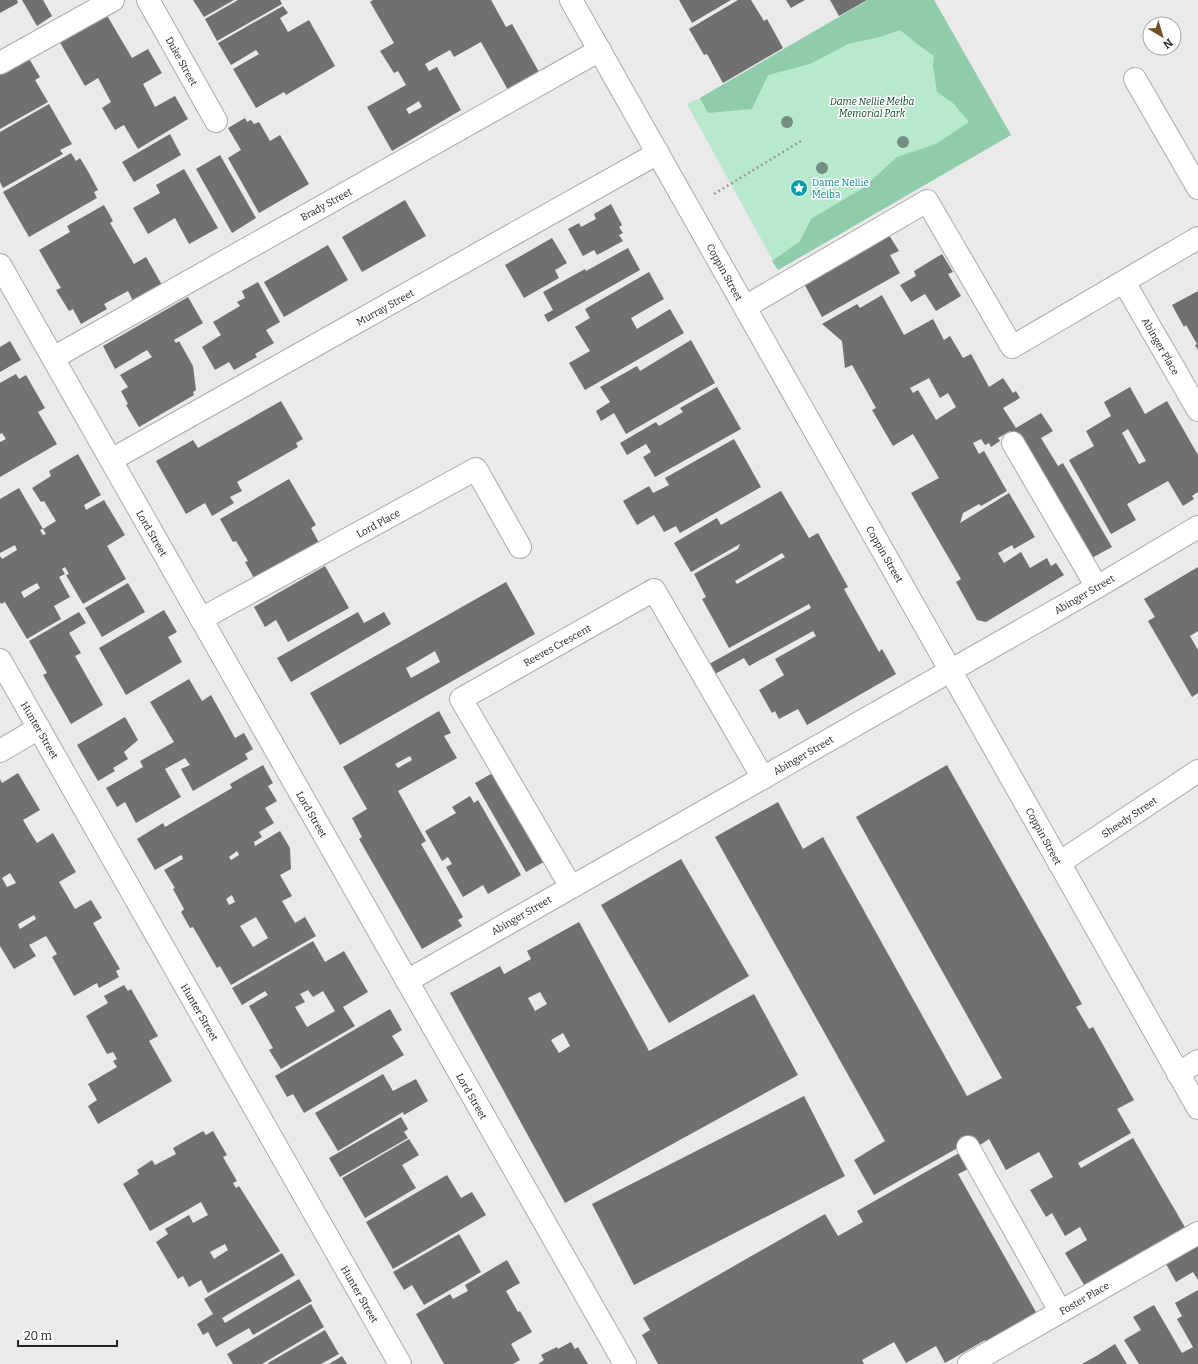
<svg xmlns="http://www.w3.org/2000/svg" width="1198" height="1364" viewBox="0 0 1198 1364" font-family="Bitter,serif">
	<rect width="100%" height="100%" fill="#ebe9ec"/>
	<path fill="#b8e9cc" d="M868,0H934L1011,135L778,270L687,104L700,98Z"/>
	<path fill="#8fcdaa" d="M868,0H934L1011,135L778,270L772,261L800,241L811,219L863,188L897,157L936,144L969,122L953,103L937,92L933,65L934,56L917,44L900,30L880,37L848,44L810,64L768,75L752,109L708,113L700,98Z"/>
	<g fill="#716f72" fill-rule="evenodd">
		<path d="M0,0H17L18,3L0,13Z"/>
		<path d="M22,0H43L52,16L37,26Z"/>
		<path d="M193,0H234L204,17Z"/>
		<path d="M238,0H280L282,4L217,41L205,19Z"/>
		<path d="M373,0H491L506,27L512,24L539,72L508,90L481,42L454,57L450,50L425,64L429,71L437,67L461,110L392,151L367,107L406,85L398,71L394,73L380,51L394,43L370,2ZM419,101L422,107L409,114L406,109Z"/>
		<path d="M679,0H731L692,23Z"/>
		<path d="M738,0H751L764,21L767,19L783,48L723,83L707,54L704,55L689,29Z"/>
		<path d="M786,0H805L791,8Z"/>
		<path d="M830,0H867L839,16Z"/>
		<path d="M283,6L288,13L280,18L288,32L309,20L335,66L286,95L284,92L256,108L233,69L259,54L256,50L231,65L218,43Z"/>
		<path d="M105,12L132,58L148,49L162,73L143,84L155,107L175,96L188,119L138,149L124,125L115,130L102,108L111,102L98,78L85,86L58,39Z"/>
		<path d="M28,57L40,77L35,80L48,102L0,129V73Z"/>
		<path d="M49,104L72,144L60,150L63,154L3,188L0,182V132Z"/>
		<path d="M245,118L247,122L251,120L254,124L259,122L270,141L280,135L309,184L259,213L228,158L241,150L228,128Z"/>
		<path d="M170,134L181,155L134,182L122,162Z"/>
		<path d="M71,153L76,161L80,158L89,173L98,190L94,192L97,198L29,237L3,192Z"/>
		<path d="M220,155L256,218L232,233L196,169Z"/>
		<path d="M184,169L218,228L189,244L175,218L148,234L133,208L160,193L156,185Z"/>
		<path d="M405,200L426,236L362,272L342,237Z"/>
		<path d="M611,204L622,225L619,227L623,233L619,235L623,241L597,255L594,250L583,256L568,229L579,223L581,227L596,219L594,214Z"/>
		<path d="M104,205L113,221L110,223L134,264L146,257L162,285L133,301L128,291L104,304L107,309L81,324L73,309L69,311L56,290L61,288L39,250L70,232L67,226Z"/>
		<path d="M887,232L899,251L890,255L900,273L822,317L802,280Z"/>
		<path d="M552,238L567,263L555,270L559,278L524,298L505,265Z"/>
		<path d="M328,245L348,280L284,317L264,282Z"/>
		<path d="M628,248L640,270L548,322L544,315L553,310L543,292L585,269L586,271Z"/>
		<path d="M942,254L953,272L948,274L961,296L936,311L925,294L911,302L900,285L916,276L914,271Z"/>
		<path d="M649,272L664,299L631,318L637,329L670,309L684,333L585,390L569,363L590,351L575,327L590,318L585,309Z"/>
		<path d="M258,282L280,322L266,330L274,343L255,354L257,357L234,370L229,362L215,370L202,347L221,335L213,322L240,306L237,302L245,298L242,291Z"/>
		<path d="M1198,291V350L1195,345L1197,344L1186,325L1184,327L1172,305Z"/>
		<path d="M882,295L904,335L933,319L944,340L950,336L963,358L971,354L989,387L1003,378L1013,393L1016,391L1020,398L1003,408L1016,428L1041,413L1053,431L1041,438L1058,466L1063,463L1112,547L1088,560L1010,431L998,438L1000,441L991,447L989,443L985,445L981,439L973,443L979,454L984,451L1007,491L981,506L979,504L963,513L960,523L1009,493L1035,537L1014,549L1012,545L998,553L1004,563L1021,552L1030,568L1047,558L1051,566L1056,563L1064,575L986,622L977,620L956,582L961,579L911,493L939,478L913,434L893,446L872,410L876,408L852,365L845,368L842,341L822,324L857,304L860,308ZM929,378L940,398L948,393L956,407L936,420L918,390L913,393L910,388Z"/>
		<path d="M188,297L203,323L174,340L176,343L179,341L193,366L196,390L193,392L194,395L139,427L126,405L128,404L121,391L128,387L120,375L152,357L147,350L115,369L103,346Z"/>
		<path d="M691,340L715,383L626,434L614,413L601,421L596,411L610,402L600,387L637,366L640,371Z"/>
		<path d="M10,341L21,360L0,372V347Z"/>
		<path d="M16,374L19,379L26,375L45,408L38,412L57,444L0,477V442L6,439L2,433L0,434V383Z"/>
		<path d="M717,387L741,429L655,477L643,457L651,452L646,444L627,455L620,443L656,422L659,426L683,412L680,408Z"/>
		<path d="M1130,387L1145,414L1167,401L1198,455V492L1192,496L1194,499L1183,506L1168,481L1127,504L1136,520L1111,534L1069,460L1094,446L1086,431L1111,416L1104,402ZM1128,429L1146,461L1139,464L1122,433Z"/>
		<path d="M281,401L303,439L296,443L298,447L237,482L242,491L230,497L234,503L212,516L205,503L186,514L156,461L193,440L198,448Z"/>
		<path d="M734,439L761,487L680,533L676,526L664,532L654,515L637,525L623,501L649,486L653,493L669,485L665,478Z"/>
		<path d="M78,454L101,495L84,505L86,510L104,500L125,535L107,546L126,579L83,604L66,575L69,574L65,567L62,569L65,574L59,577L70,597L54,606L61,619L27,639L5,602L1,604L0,602V556L2,559L17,550L15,545L0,553V499L19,488L43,529L40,530L43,535L46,534L43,529L56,521L44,501L41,502L32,488L51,476L49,471ZM37,583L40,588L24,598L21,592Z"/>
		<path d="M289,479L316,525L311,528L323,550L259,587L245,562L248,561L236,541L233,542L220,519Z"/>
		<path d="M781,491L809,538L818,533L848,587L844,589L879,652L882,649L896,674L807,725L798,709L779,719L775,711L772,713L759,690L784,675L775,659L816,636L813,631L749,666L744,658L715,674L709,664L811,608L809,604L729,648L702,599L706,597L694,574L738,549L740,544L691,572L674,543L717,518L721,525ZM782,553L785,557L737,584L735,581Z"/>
		<path d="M325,566L349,608L288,642L276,620L265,627L254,607Z"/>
		<path d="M1198,567V631L1190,636L1198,650V693L1192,697L1148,621L1155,617L1144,599Z"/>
		<path d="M506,582L535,634L340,745L310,693ZM435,651L440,662L411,678L406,668Z"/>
		<path d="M128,583L145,612L102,637L85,608Z"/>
		<path d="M164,610L177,632L168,637L182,662L126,695L99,648Z"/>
		<path d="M79,612L86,623L69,633L81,653L75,656L103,705L71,724L43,675L47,673L29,641Z"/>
		<path d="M358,612L364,623L384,612L391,624L291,682L277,658Z"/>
		<path d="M189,679L202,701L211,695L235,738L244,733L253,749L245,754L248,759L193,791L181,769L190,765L185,758L165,769L181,797L136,823L125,802L117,807L106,788L143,767L140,761L174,742L150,702Z"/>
		<path d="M439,711L451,733L444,736L457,758L398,791L426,841L421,844L463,917L458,920L462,926L422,949L359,839L362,837L352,818L367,809L343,767ZM410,756L412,760L398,768L395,764Z"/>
		<path d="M125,717L138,740L124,752L128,759L113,768L115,771L98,781L77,745Z"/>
		<path d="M263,765L273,783L268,786L277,801L265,808L274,823L259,832L262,837L254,842L255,846L280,831L290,848L291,869L280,875L292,896L282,901L295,923L305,917L316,936L231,985L220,966L217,968L193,927L190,928L181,912L184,909L173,889L175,888L164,870L183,859L182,856L181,855L155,870L137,839L163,823L165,827L232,788L230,784ZM237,851L239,855L231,860L229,857ZM232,895L235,902L229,905L226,899ZM256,917L268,938L253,947L240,926Z"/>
		<path d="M947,765L1082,1004L1076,1007L1089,1029L1093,1027L1134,1100L1117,1109L1131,1133L1078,1163L1081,1168L1133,1138L1186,1229L1086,1288L1065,1253L1087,1240L1080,1227L1065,1236L1052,1213L1046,1217L1030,1190L1053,1177L1039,1152L1006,1170L989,1139L980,1145L970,1141L874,1195L854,1160L885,1141L715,837L778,802L803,849L823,837L967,1096L1002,1078L856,817Z"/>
		<path d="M498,770L549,859L526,872L475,783Z"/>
		<path d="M18,773L40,810L23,820L30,832L37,843L53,833L76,872L59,882L75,909L91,900L102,918L93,923L120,969L116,971L119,977L99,988L97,983L74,996L52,957L57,954L46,936L29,945L36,956L14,969L0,946V779L2,783ZM10,873L16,883L7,887L2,878ZM34,915L36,919L20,929L18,924Z"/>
		<path d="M470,796L474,803L478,800L521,875L488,894L483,885L463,897L446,867L452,864L448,857L442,861L425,831L456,813L452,807Z"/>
		<path d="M681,859L749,976L669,1023L601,905Z"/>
		<path d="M579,922L649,1051L754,994L798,1075L565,1203L450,993L500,966L504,974L531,959L527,951ZM540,992L547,1004L535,1011L528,998ZM563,1033L570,1046L559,1053L551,1040Z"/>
		<path d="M313,941L325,962L344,951L368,992L343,1007L355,1026L281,1069L269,1050L273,1048L249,1006L268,995L265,991L242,1005L232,988ZM308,990L313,997L323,991L335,1011L307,1027L295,1007L305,1002L300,994Z"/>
		<path d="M124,985L128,991L131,989L158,1036L149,1041L172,1081L98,1124L88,1106L97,1100L88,1084L117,1067L113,1061L117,1059L113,1052L107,1054L86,1016L108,1003L104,996Z"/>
		<path d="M390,1009L402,1030L392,1036L404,1055L304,1113L293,1094L287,1097L275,1076Z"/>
		<path d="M383,1074L393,1091L416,1079L428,1101L404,1115L403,1112L338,1151L315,1113Z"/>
		<path d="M804,1096L845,1176L634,1285L592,1204Z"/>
		<path d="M401,1117L408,1129L404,1132L408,1138L340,1177L329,1158Z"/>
		<path d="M203,1131L206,1135L213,1131L227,1155L223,1157L237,1181L233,1183L236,1188L239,1186L280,1251L208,1293L201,1280L189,1287L183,1276L178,1279L156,1242L168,1234L165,1229L189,1215L193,1223L208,1215L201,1202L150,1231L123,1184L139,1174L137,1170L152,1160L155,1165L176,1154L173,1148ZM225,1244L228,1250L214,1259L210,1252Z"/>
		<path d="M409,1139L419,1155L402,1165L416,1188L365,1218L342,1178Z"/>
		<path d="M959,1153L968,1169L958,1174L1041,1321L990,1349L985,1340L945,1363L936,1346L906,1363L894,1342L862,1360L864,1364H658L642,1335L650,1330L643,1318L825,1214L838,1236L863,1222L857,1211Z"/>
		<path d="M447,1175L461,1198L472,1192L486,1215L393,1269L366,1222Z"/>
		<path d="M459,1234L481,1272L424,1305L412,1285L404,1290L393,1272Z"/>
		<path d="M1198,1243V1280L1193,1272L1176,1282L1165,1262Z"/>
		<path d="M282,1253L295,1275L222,1318L225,1323L299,1279L312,1301L253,1335L249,1328L216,1347L208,1332L203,1335L197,1324L213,1314L204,1299Z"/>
		<path d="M507,1260L520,1283L506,1291L518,1312L520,1311L532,1332L511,1344L520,1360L513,1364H444L416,1314L450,1294L453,1299L468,1291L465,1285Z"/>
		<path d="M1198,1290V1364H1139L1124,1340L1141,1330L1133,1317L1154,1305L1182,1353L1193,1347L1177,1319L1182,1316L1175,1303Z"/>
		<path d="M311,1304L324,1327L262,1364H233L227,1354Z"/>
		<path d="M325,1330L339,1354L321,1364H269L268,1363Z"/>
		<path d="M571,1342L575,1349L578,1347L588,1364H538L544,1360L541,1355L557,1347L558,1349Z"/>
		<path d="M1115,1344L1127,1364H1082L1098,1355Z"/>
		<path d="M342,1356L347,1364H329Z"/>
	</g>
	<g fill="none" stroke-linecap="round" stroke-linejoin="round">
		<g stroke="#aba9ab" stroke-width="24">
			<g id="minor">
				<path d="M148,0L216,121"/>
				<path d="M571,0L1198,1108"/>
				<path d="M0,63L113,0"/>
				<path d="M1135,79L1198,188"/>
				<path d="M0,265L625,1364"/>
				<path d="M1124,282L1198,410"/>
				<path d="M745,307L927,201L1012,347L1198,238"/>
				<path d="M53,358L600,50"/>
				<path d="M1013,443L1097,587"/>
				<path d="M111,460L658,153"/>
				<path d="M201,619L476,469L520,547"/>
				<path d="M0,660L400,1364"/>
				<path d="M0,751L39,728"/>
				<path d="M1059,863L1198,771"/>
				<path d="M571,887L461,699L654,590L763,778"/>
				<path d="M407,981L1097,587L1198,527"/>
				<path d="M1178,1074L1198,1061"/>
				<path d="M968,1147L1060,1311"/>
				<path d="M969,1364L1198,1233"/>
			</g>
		</g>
		<path stroke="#99979a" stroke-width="2.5" stroke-dasharray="2 3" stroke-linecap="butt" d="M714,194L801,141"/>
		<use href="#minor" stroke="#fff" stroke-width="22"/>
	</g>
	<g fill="#738d82">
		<circle cx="787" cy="122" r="6"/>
		<circle cx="903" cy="142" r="6"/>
		<circle cx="822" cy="168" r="6"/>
	</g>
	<defs>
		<g id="sight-disc" transform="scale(0.9)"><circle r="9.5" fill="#0f9aa8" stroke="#fff"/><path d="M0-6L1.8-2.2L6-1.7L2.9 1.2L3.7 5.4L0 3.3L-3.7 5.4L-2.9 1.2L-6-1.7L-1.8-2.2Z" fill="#fff"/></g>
	</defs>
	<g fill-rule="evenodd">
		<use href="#sight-disc" x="799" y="188"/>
	</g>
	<g text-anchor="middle" stroke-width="3" stroke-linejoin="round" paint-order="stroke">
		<g font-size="10" fill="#242324" stroke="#fff">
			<text transform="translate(182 61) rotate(61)" y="4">Duke Street</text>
			<text transform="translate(326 204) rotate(-29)" y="4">Brady Street</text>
			<text transform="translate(725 272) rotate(61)" y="4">Coppin Street</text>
			<text transform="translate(385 307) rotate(-29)" y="4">Murray Street</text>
			<text transform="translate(1161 346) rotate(60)" y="4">Abinger Place</text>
			<text transform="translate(378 523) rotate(-29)" y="4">Lord Place</text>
			<text transform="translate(152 533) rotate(60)" y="4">Lord Street</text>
			<text transform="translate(885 554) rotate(60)" y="4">Coppin Street</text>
			<text transform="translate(1084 594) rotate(-30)" y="4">Abinger Street</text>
			<text transform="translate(557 645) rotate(-29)" y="4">Reeves Crescent</text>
			<text transform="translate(40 730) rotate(60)" y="4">Hunter Street</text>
			<text transform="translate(803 755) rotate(-30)" y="4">Abinger Street</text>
			<text transform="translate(312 814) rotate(60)" y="4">Lord Street</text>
			<text transform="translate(1129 817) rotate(-34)" y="4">Sheedy Street</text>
			<text transform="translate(1044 836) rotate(61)" y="4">Coppin Street</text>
			<text transform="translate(521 915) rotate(-30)" y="4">Abinger Street</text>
			<text transform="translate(200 1012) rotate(60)" y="4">Hunter Street</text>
			<text transform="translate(472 1096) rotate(60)" y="4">Lord Street</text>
			<text transform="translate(360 1294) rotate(60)" y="4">Hunter Street</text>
			<text transform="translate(1084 1298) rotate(-30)" y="4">Foster Place</text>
		</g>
		<g font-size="10" font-style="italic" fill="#10422b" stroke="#fff">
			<text x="872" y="105">Dame Nellie Melba<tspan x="872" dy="12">Memorial Park</tspan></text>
		</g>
		<g font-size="10" fill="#0d838f" stroke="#fff" text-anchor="start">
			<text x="812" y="186">Dame Nellie<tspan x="812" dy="12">Melba</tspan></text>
		</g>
	</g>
	<g transform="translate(1162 36) rotate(142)"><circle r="19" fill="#ffffff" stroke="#a7a7a7"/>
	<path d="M0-3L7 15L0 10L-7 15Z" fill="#6f5226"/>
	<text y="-6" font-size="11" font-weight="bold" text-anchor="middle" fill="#242324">N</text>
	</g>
	<path d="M18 1340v6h99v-6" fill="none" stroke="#242324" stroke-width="2"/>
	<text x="24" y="1340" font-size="12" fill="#242324" stroke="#ffffff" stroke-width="3" paint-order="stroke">20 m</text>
</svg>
